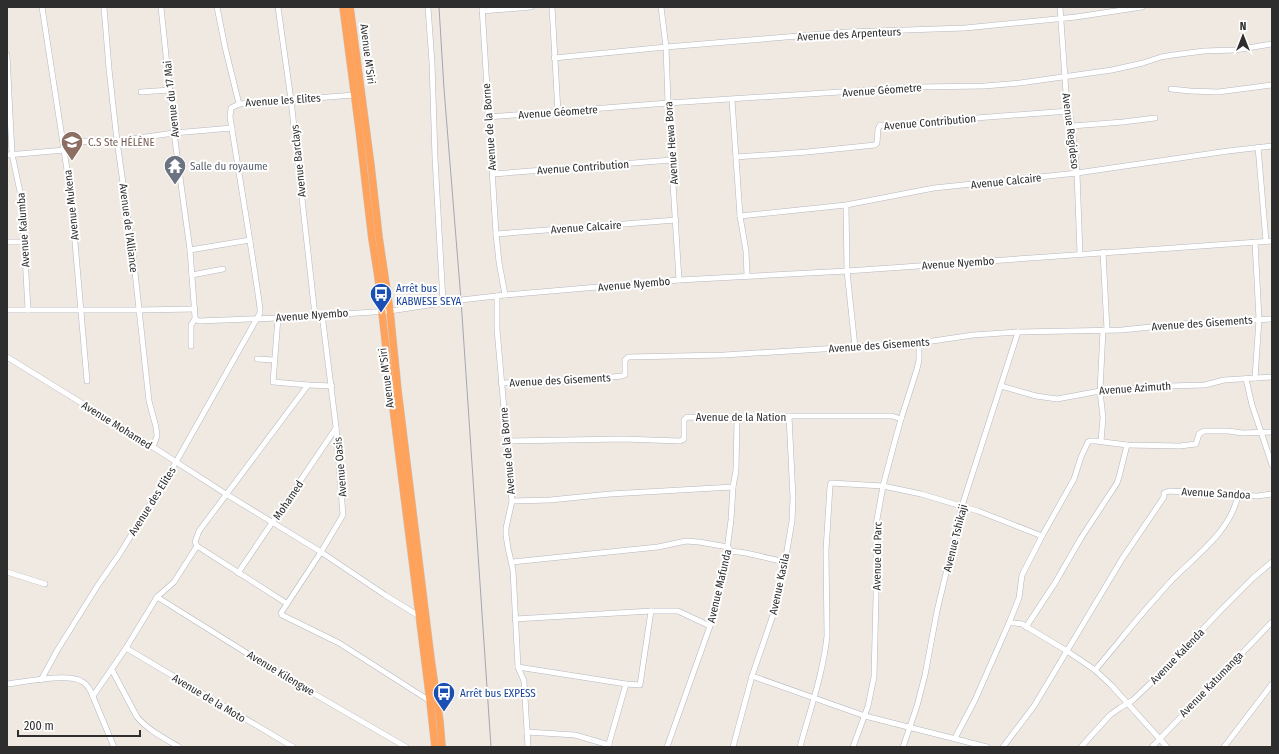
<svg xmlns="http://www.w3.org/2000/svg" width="1279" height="754" viewBox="0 0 1279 754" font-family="'Fira Sans Condensed',sans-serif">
	<rect width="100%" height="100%" fill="#efe9e1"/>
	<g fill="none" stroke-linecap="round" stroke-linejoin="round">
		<g stroke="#b4b7c1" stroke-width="6">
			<g id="minor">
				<path d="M42,7L71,196L87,381"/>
				<path d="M104,7L109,69L117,141L133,254L149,401L156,427L157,436L153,447"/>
				<path d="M161,7L174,133L190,250L195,317V319L199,321L278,318L390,311L461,300L505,295L679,280L847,271L1272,241"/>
				<path d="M217,7L225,47L239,104L354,95"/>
				<path d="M278,7L291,100L315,315"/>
				<path d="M428,7L432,63L435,158L443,302"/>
				<path d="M482,7L496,234L499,262L505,295"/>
				<path d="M552,7L558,112"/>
				<path d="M661,7L666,47L668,103L679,280"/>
				<path d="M1060,7L1066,93L1072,126L1077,173L1080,254"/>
				<path d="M482,11L531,7"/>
				<path d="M7,55L12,154L22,201L28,310"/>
				<path d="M554,58L666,47L847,32L965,28L1076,17L1142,7"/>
				<path d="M1171,89L1190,91L1218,92L1272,85"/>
				<path d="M141,92L170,90"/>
				<path d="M732,100L740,216L746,251L747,276"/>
				<path d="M489,117L668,103L918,87L984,86L1020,83L1112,70L1143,63L1161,57L1173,55L1204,51L1235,50L1272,44"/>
				<path d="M1072,126L1123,122L1155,118"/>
				<path d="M63,142L117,141L174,133L232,128"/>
				<path d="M1258,147L1266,241"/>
				<path d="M7,155L65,150"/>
				<path d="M736,157L807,152L875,145L877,143L878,129L880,125L897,126L937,121L1069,111"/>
				<path d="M493,174L672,160"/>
				<path d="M846,205L847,271L855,347"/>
				<path d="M740,216L846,205L934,188L1077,173L1228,151L1272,146"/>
				<path d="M496,234L676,220"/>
				<path d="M7,242H25"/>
				<path d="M190,250L250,240"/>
				<path d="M1103,252L1107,330"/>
				<path d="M192,275L223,269"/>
				<path d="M497,296V329L512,501L506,528V535L508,548L513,570L518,667L524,681L528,747"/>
				<path d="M7,310H139L195,309"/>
				<path d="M322,314L336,427L343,515L321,552L281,613L282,615L339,643L430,701"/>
				<path d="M278,318L273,382L308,385L332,386"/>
				<path d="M191,346V325L195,319"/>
				<path d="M7,357L153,447L226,494L321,552L385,595L419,616"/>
				<path d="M257,359L274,360"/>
				<path d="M1255,378L1259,319L1255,242"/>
				<path d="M1246,379L1252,405L1272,465"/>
				<path d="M501,383L573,381L622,376L625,375V360L628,357L724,355L855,347L919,343L973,335L1018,332L1122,330L1179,324L1272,319"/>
				<path d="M1001,386L1036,396L1057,399L1100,391L1168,386L1205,385L1224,380L1272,377"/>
				<path d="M506,441L623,439L680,441L684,439V420L687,417L737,419L789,416H892L901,419"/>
				<path d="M1101,441L1103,418L1100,391L1103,330"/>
				<path d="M512,501L550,500L610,494L733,487"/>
				<path d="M197,546L286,603"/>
				<path d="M512,562L658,547L686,541L699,542L728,547L731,551L746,553L785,562"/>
				<path d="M7,572L45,584"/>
				<path d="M238,573L336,428"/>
				<path d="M157,597L285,677L406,747"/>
				<path d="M515,619L651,611H678L710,626"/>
				<path d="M1009,623H1015L1022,624L1067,651L1095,670L1111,685L1167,747"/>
				<path d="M1026,627L1055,583L1081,538L1117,483L1119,477L1127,445"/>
				<path d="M126,648L293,747"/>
				<path d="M518,667L626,684L640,685L651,611"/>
				<path d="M112,670L137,717C148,730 164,738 179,747"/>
				<path d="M1095,670C1115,647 1134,622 1155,599C1161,592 1168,584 1175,577C1199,553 1231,530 1238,495"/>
				<path d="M752,676L865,716L987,747"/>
				<path d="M41,680L58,649L98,585L119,555L176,462L260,313V308C251,244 240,180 230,117L231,108L239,104"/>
				<path d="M7,684C24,682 68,673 81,681C86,683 89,688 91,692L114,747"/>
				<path d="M93,696L126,648L157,597L174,582L197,546L195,542L199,531L308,385"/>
				<path d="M527,732L575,735L609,745"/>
				<path d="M955,738L975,700L1009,623L1019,598L1022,575L1042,536L1074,479L1081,457L1088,442L1090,441H1096L1127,445L1180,446L1196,444L1199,434L1204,431H1228L1243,433L1272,432"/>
				<path d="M608,747L626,684"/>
				<path d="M667,747L710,626L724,572L731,520L733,487L736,470L737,419"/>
				<path d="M733,747L752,676L773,615L781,582L785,562L792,521L793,498L789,416"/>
				<path d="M800,747C810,710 823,674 827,636L826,550L830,486L831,483L883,486L921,494L978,511L1042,536"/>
				<path d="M853,747L868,706L874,677L876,597V525L883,486L893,448L901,419L917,369L919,360V343"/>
				<path d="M903,747L917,706L925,675L937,611L962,506L1018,332"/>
				<path d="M1003,747L1034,706L1122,559L1164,497V493L1169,491L1205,493H1224L1238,495L1257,496L1272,494"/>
				<path d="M1081,747L1110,715L1120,708L1133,700L1155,679L1223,608L1253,578L1272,562"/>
				<path d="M1152,747L1272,622"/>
				<path d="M1224,747L1272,684"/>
			</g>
		</g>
		<g stroke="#c9c9c9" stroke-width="8">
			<g id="highway">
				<path d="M343,7L359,129L372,239L378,277L391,392L430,701L435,747"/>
				<path d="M350,7L371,166L379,237L390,311L398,391L431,659L440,722L442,747"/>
			</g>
		</g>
		<use href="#minor" stroke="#fff" stroke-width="5"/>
		<use href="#highway" stroke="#ffa35c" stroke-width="7"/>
		<path stroke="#a3a6b8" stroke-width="1" d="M439,7L444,89L461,300L491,747"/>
	</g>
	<defs>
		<g id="school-pin" transform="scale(1.15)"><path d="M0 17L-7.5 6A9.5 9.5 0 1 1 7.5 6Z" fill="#8d6e63" stroke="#fff"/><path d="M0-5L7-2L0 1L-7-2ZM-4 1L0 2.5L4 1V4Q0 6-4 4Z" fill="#fff"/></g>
		<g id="temple-pin" transform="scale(1.15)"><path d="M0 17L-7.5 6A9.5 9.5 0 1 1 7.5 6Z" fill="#6b7280" stroke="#fff"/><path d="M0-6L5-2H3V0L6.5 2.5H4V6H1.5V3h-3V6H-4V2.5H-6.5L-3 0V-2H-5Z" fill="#fff"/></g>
		<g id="bus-pin" transform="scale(1.15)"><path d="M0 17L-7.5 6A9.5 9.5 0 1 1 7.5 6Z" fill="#1a4fb4" stroke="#fff"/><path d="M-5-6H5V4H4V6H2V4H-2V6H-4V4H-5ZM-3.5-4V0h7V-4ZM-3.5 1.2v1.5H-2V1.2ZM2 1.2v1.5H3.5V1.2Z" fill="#fff"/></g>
	</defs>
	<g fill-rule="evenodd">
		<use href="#school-pin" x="72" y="142"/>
		<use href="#temple-pin" x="175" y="166"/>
		<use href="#bus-pin" x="381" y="294"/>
		<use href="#bus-pin" x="444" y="693"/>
	</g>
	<g text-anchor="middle" stroke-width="4" stroke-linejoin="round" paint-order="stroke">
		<g font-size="11" fill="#2e2e2e" stroke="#fff">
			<text transform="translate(849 34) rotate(-3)" y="4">Avenue des Arpenteurs</text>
			<text transform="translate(368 54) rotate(83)" y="4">Avenue M'Siri</text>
			<text transform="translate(882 90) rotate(-4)" y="4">Avenue Géometre</text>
			<text transform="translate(171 99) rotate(-96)" y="4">Avenue du 17 Mai</text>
			<text transform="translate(283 100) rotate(-4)" y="4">Avenue les Elites</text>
			<text transform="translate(558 112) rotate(-4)" y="4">Avenue Géometre</text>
			<text transform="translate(930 122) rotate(-5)" y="4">Avenue Contribution</text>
			<text transform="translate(489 127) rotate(-94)" y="4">Avenue de la Borne</text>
			<text transform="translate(1071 131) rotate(83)" y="4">Avenue Regideso</text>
			<text transform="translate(671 143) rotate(-94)" y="4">Avenue Hewa Bora</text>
			<text transform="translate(298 161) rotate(-96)" y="4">Avenue Barclays</text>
			<text transform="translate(583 167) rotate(-4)" y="4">Avenue Contribution</text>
			<text transform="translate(1006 181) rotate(-6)" y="4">Avenue Calcaire</text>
			<text transform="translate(71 205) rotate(-96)" y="4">Avenue Mukena</text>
			<text transform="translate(586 227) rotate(-4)" y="4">Avenue Calcaire</text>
			<text transform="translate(129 228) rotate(83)" y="4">Avenue de l'Alliance</text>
			<text transform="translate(23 230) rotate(-94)" y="4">Avenue Kalumba</text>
			<text transform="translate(958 263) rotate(-4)" y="4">Avenue Nyembo</text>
			<text transform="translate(634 284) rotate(-5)" y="4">Avenue Nyembo</text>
			<text transform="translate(312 315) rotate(-4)" y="4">Avenue Nyembo</text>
			<text transform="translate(1202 323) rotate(-4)" y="4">Avenue des Gisements</text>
			<text transform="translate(879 345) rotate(-4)" y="4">Avenue des Gisements</text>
			<text transform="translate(386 378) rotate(-97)" y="4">Avenue M'Siri</text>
			<text transform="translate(560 380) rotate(-3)" y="4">Avenue des Gisements</text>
			<text transform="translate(1135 388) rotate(-4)" y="4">Avenue Azimuth</text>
			<text x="741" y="421">Avenue de la Nation</text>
			<text transform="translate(117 425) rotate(32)" y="4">Avenue Mohamed</text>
			<text transform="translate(507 451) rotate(-95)" y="4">Avenue de la Borne</text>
			<text transform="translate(340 467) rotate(-95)" y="4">Avenue Oasis</text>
			<text transform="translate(1216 493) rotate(3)" y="4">Avenue Sandoa</text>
			<text transform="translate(288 500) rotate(-56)" y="4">Mohamed</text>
			<text transform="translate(152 501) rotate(-58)" y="4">Avenue des Elites</text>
			<text transform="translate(955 538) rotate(-76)" y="4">Avenue Tshikaji</text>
			<text transform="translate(877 556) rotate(-89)" y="4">Avenue du Parc</text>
			<text transform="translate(779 584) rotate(-78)" y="4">Avenue Kasila</text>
			<text transform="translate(719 586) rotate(-77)" y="4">Avenue Mafunda</text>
			<text transform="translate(1177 656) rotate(-46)" y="4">Avenue Kalenda</text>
			<text transform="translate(281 673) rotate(31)" y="4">Avenue Kilengwe</text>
			<text transform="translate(1211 684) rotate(-46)" y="4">Avenue Katumanga</text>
			<text transform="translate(209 698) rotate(31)" y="4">Avenue de la Moto</text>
		</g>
		<g font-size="11" fill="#785e54" stroke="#fff" text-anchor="start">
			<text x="88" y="146">C.S Ste HÉLÈNE</text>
		</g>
		<g font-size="11" fill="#5b616d" stroke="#fff" text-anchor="start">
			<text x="190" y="170">Salle du royaume</text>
		</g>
		<g font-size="11" fill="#164399" stroke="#fff" text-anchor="start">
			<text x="396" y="292">Arrêt bus<tspan x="396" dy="13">KABWESE SEYA</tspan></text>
			<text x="460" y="697">Arrêt bus EXPESS</text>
		</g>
	</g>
	<rect width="1279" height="754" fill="none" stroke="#2e2e2e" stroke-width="16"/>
	<g transform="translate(1243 36)" stroke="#ffffff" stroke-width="3" paint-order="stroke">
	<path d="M0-3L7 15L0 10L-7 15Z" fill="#2e2e2e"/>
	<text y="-6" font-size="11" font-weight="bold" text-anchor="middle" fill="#2e2e2e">N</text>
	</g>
	<path d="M18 730v6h122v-6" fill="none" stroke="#2e2e2e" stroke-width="2"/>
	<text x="24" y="730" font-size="12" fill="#2e2e2e" stroke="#ffffff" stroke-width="3" paint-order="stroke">200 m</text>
</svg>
